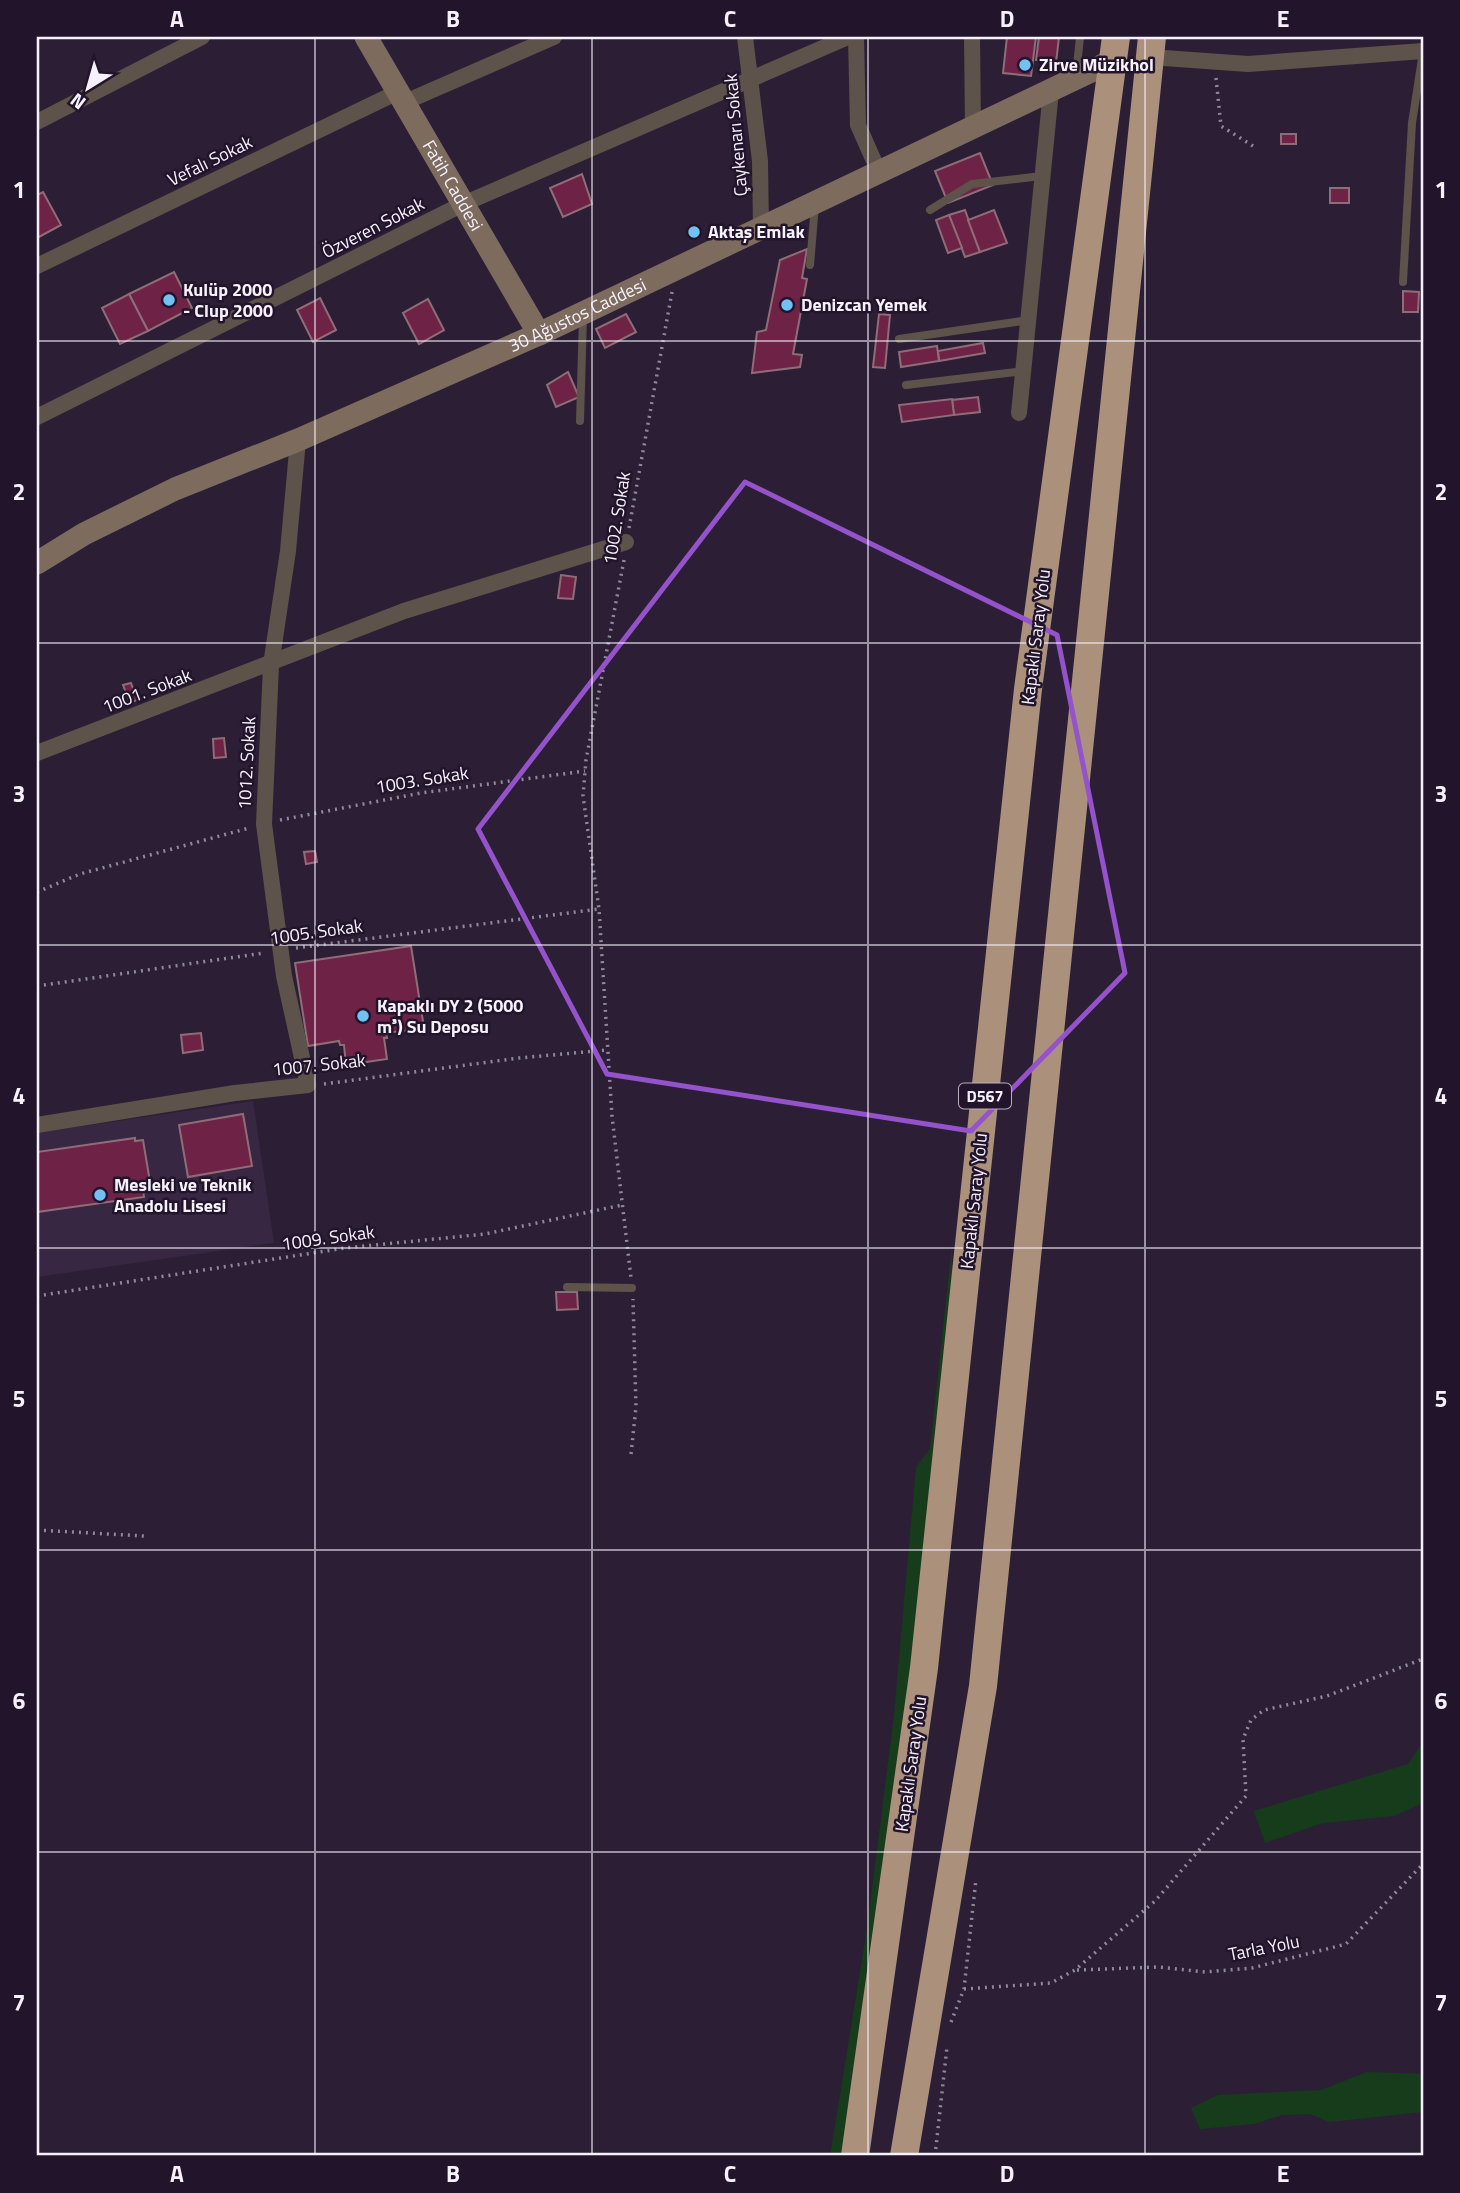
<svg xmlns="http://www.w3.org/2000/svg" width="1460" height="2193" viewBox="0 0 1460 2193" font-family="'Titillium Web',sans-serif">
	<rect width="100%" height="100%" fill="#2c1f35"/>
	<path fill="#372743" d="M253,1101L274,1243L37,1277V1133Z"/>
	<g fill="#163c1c">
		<path d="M952,1244V1366L845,2156H830L867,1929L894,1715L916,1467L930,1449Z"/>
		<path d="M1423,1742V1803L1394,1816L1323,1823L1265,1843L1254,1811L1408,1764Z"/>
		<path d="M1367,2072L1423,2074V2112L1329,2122L1310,2114L1282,2115L1254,2124L1200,2129L1191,2108L1218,2095L1321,2090Z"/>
	</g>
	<g fill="#6e2346" stroke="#8e6d79" stroke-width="2">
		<path d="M1007,37H1036L1031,76L1003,73Z"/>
		<path d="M1039,37H1059L1056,63L1036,60Z"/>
		<rect x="1281" y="134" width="15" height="10"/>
		<path d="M980,153L993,185L948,203L935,171Z"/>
		<path d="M582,174L592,204L563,217L550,188Z"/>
		<rect x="1330" y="188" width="19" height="15"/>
		<path d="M43,192L61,225L37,238V195Z"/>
		<path d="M965,210L980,252L965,257L949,215Z"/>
		<path d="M994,210L1007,243L980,252L968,220Z"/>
		<path d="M949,215L962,248L948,253L936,220Z"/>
		<path d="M807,249L802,278L807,279L793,354L802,355L800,367L752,373L757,332L766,330L780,260Z"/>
		<path d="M174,272L192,308L148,331L129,294Z"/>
		<path d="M1403,291L1419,292L1418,312H1403Z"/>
		<path d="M129,294L148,331L120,344L102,308Z"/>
		<path d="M320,298L336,330L313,342L297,310Z"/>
		<path d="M428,299L444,330L419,344L403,313Z"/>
		<path d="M626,314L636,332L605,348L596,329Z"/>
		<path d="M879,314L890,315L885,368L873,367Z"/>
		<path d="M983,343L985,353L939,361L938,351Z"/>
		<path d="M937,346L939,361L901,367L899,352Z"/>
		<path d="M568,372L579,397L556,407L547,385Z"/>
		<path d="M978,397L980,412L954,415L952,400Z"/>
		<path d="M952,399L954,415L902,422L899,405Z"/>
		<path d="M561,575L576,577L573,599L558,598Z"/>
		<path d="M131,683L137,700L130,703L123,685Z"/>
		<path d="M224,738L226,757L214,758L213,739Z"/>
		<path d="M315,851L317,862L306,864L304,852Z"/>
		<path d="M411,946L424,1028L386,1033L387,1038H384L387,1059L346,1065L344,1045H340L339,1041L308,1046L295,963Z"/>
		<path d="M201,1033L203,1050L183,1053L181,1035Z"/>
		<path d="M243,1114L252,1166L188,1177L179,1125Z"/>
		<path d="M135,1138V1141L143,1140L151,1188L143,1189L144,1197L37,1212V1152Z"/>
		<path d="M556,1292H577L578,1309L557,1310Z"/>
	</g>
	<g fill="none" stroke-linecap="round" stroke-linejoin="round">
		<g stroke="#918899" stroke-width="3.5" stroke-dasharray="2 5" stroke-linecap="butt">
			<path d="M1216,78L1221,126L1253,146"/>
			<path d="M629,528L672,292"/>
			<path d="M624,560L586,760L583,796L599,909L612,1116L631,1278"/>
			<path d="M280,820L421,793L585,771"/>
			<path d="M37,892L80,874L249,828"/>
			<path d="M296,948L599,909"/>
			<path d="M37,986L264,953"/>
			<path d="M324,1084L519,1058L607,1050"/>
			<path d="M37,1296L345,1248L485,1234L622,1205"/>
			<path d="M631,1454L636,1407L633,1299"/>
			<path d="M37,1530L144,1536"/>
			<path d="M1077,1970L1158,1967L1205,1972L1252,1968L1346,1944L1423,1864"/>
			<path d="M964,1989L1051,1983L1075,1970L1155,1901L1246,1796L1243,1739L1251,1720L1264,1710L1327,1696L1423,1659"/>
			<path d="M951,2022L964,1989L976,1879"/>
			<path d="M37,2081H40"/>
			<path d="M935,2156L947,2047"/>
		</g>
		<g stroke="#5d534a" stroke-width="8">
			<path d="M1076,76L1080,37"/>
			<path d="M930,210L972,184L1042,176"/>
			<path d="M810,265L815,205"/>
			<path d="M1403,282L1412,123L1423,52"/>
			<path d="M899,339L1029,320"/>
			<path d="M906,385L1024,371"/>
			<path d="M580,421L583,316"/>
			<path d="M567,1287L632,1288"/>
		</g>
		<g stroke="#5d534a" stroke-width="16">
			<path d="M745,37L760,161L761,230"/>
			<path d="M856,37L858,125L878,170"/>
			<path d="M972,37L973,128"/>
			<path d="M1150,57L1248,64L1423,51"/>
			<path d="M405,102L554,37"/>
			<path d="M37,122L202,37"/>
			<path d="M37,266L400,91"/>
			<path d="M1019,413L1051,91"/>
			<path d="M37,417L463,204L848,37"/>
			<path d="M37,753L404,611L626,542"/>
			<path d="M37,1125L235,1093L308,1085L284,976L264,824L271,665L288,551L298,440"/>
		</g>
		<g stroke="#7d6c5e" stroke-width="23">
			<path id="s1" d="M366,37L539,334"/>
			<path id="s2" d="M37,563L84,534L175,489L298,440L539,334L1114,60"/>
		</g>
		<g stroke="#ab917b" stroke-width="28">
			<path d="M855,2156L924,1668L1028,689L1116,37"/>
			<path d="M904,2156L983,1686L1152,37"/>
		</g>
	</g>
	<path fill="none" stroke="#9453cb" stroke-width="5" stroke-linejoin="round" d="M745,482L1057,635L1125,973L971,1131L607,1074L478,829Z"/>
	<path fill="none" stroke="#f7f1fd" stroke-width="2" stroke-opacity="0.55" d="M315,37V2156M592,37V2156M868,37V2156M1145,37V2156M37,341H1423M37,643H1423M37,945H1423M37,1248H1423M37,1550H1423M37,1852H1423"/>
	<g fill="#71c1f5" stroke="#22152b" stroke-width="2.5">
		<circle cx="1025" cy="65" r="7"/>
		<circle cx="694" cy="232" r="7"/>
		<circle cx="169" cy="300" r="7"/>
		<circle cx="787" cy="305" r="7"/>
		<circle cx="363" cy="1016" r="7"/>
		<circle cx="100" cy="1195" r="7"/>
	</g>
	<g text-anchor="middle" stroke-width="5" stroke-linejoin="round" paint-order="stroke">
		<rect fill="#22152b" stroke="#b7afbe" stroke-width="2" x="959" y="1083.5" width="52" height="25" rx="5"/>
		<g font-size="16" font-weight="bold" fill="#f7f1fd">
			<text x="985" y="1102">D567</text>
		</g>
		<g font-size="18" font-weight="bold" fill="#f7f1fd" stroke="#22152b" text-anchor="start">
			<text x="1039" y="71">Zirve Müzikhol</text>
			<text x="708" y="238">Aktaş Emlak</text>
			<text x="183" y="296">Kulüp 2000<tspan x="183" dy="21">- Clup 2000</tspan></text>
			<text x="801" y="311">Denizcan Yemek</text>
			<text x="377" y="1012">Kapaklı DY 2 (5000<tspan x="377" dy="21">m³) Su Deposu</tspan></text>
			<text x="114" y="1191">Mesleki ve Teknik<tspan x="114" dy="21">Anadolu Lisesi</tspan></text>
		</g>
		<g font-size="18" fill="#f7f1fd" stroke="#22152b">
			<text transform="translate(736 135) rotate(-95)" y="6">Çaykenarı Sokak</text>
			<text transform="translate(210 161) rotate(-26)" y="6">Vefalı Sokak</text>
			<text dy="6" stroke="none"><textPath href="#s1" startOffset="172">Fatih Caddesi</textPath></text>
			<text transform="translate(373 228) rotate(-27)" y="6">Özveren Sokak</text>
			<text dy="6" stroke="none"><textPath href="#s2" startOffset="595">30 Ağustos Caddesi</textPath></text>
			<text transform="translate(617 518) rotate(-81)" y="6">1002. Sokak</text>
			<text transform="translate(1036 637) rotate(-83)" y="6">Kapaklı Saray Yolu</text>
			<text transform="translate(147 691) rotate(-21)" y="6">1001. Sokak</text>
			<text transform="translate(247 763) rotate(-87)" y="6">1012. Sokak</text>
			<text transform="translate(422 780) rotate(-9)" y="6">1003. Sokak</text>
			<text transform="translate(316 932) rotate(-8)" y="6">1005. Sokak</text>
			<text transform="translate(319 1065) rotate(-6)" y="6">1007. Sokak</text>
			<text transform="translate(974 1201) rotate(-84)" y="6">Kapaklı Saray Yolu</text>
			<text transform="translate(328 1238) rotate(-8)" y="6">1009. Sokak</text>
			<text transform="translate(911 1764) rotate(-82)" y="6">Kapaklı Saray Yolu</text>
			<text transform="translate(1264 1948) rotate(-11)" y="6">Tarla Yolu</text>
		</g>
	</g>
	<rect width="1460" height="2193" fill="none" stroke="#22152b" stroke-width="77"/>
	<g transform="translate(88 88) rotate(217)" stroke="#22152b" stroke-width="5" paint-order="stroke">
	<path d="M0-5L12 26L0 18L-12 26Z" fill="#f7f1fd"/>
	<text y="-10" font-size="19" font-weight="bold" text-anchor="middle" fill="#f7f1fd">N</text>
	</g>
	<rect x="38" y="38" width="1384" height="2116" fill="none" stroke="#f7f1fd" stroke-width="2.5"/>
	<g font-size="23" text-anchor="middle" font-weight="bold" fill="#f7f1fd">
		<text x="177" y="27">A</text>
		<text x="453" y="27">B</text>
		<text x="730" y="27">C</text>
		<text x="1007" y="27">D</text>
		<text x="1283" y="27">E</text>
		<text x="19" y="198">1</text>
		<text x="1441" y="198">1</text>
		<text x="19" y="500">2</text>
		<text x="1441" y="500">2</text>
		<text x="19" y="802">3</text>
		<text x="1441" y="802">3</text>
		<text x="19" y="1104">4</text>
		<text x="1441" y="1104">4</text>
		<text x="19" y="1407">5</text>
		<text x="1441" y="1407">5</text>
		<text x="19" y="1709">6</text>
		<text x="1441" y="1709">6</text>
		<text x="19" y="2011">7</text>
		<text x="1441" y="2011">7</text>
		<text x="177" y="2182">A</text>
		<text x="453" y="2182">B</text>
		<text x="730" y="2182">C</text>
		<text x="1007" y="2182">D</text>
		<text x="1283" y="2182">E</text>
	</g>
</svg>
